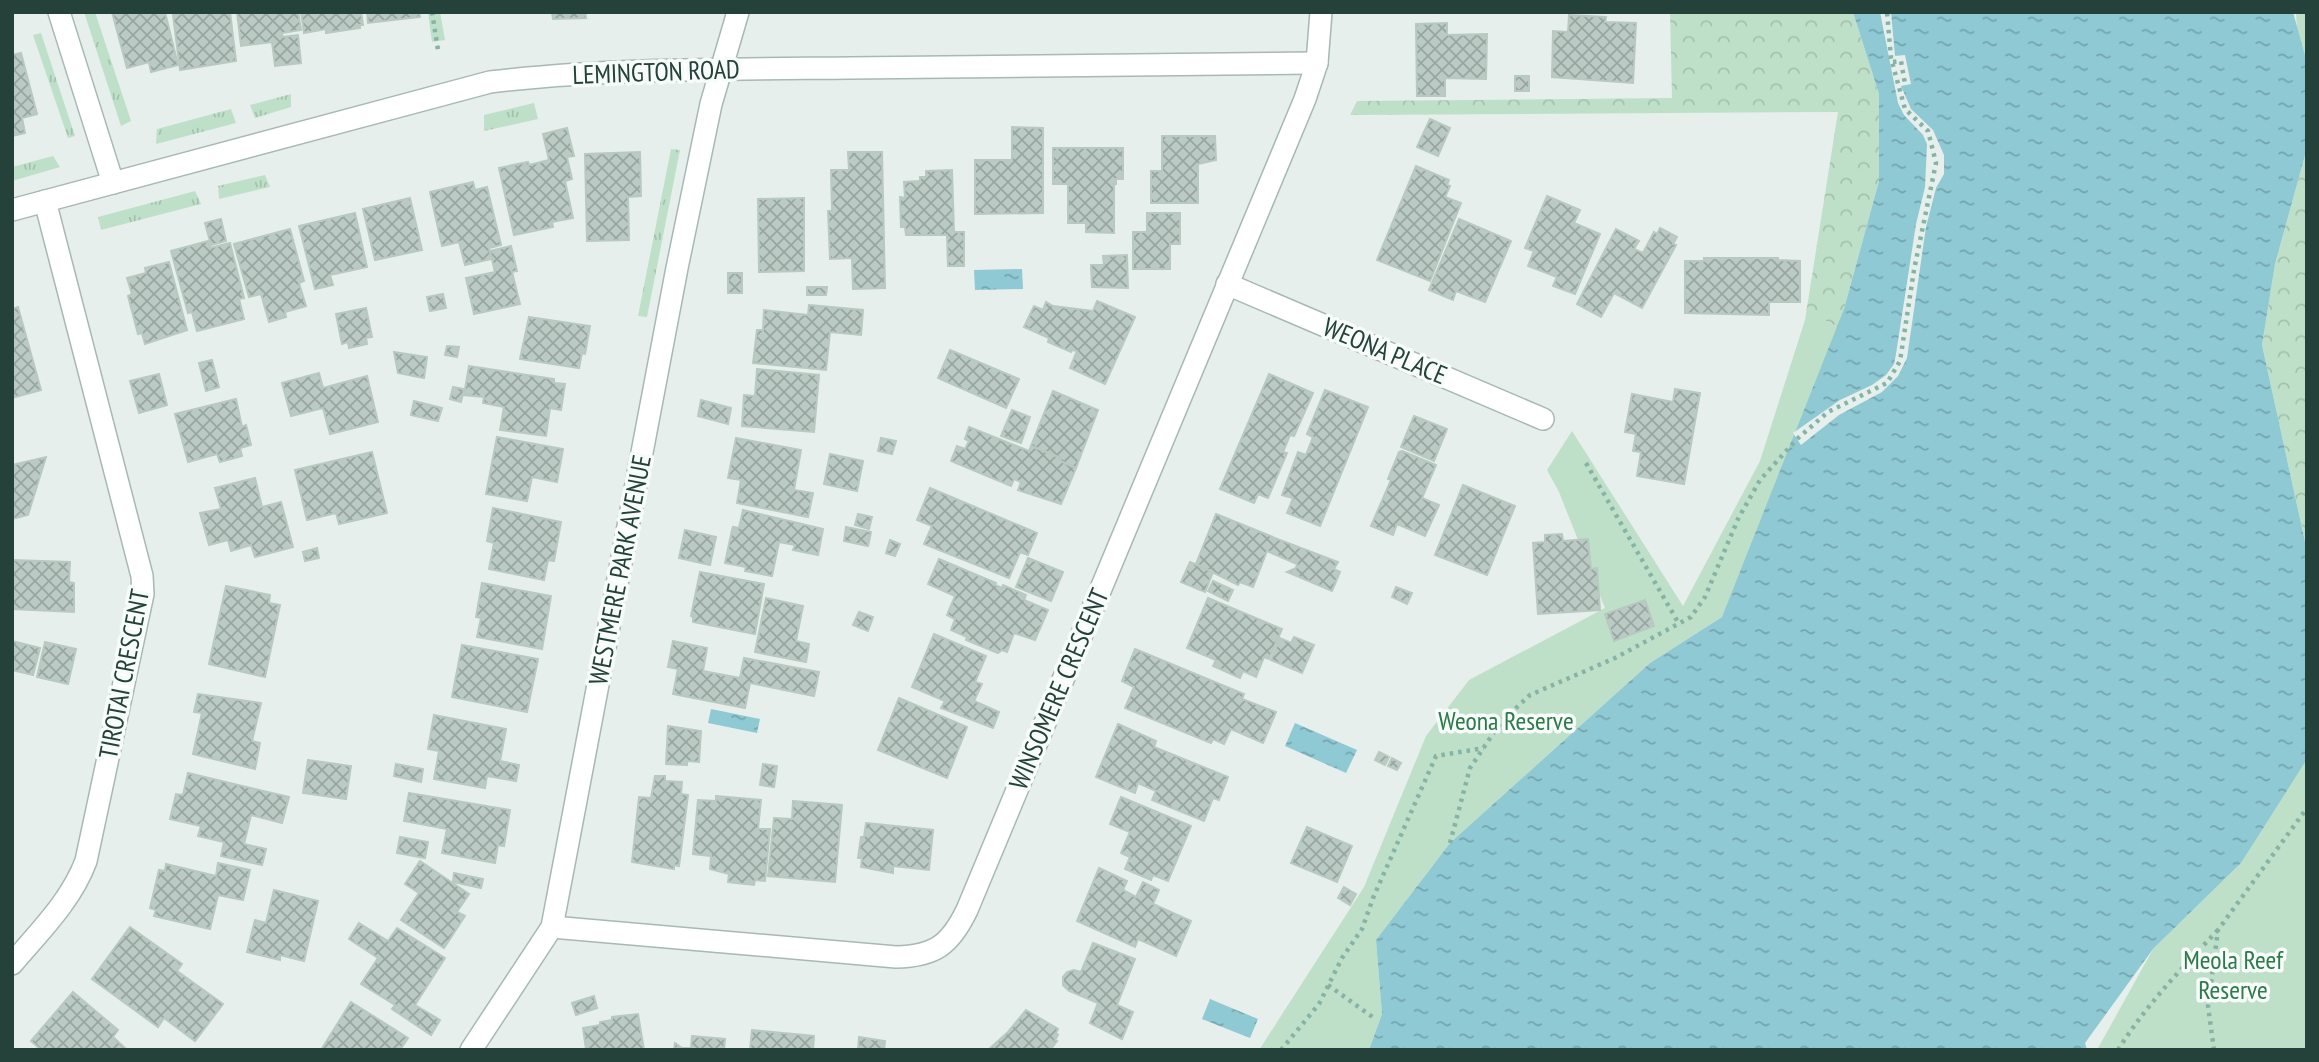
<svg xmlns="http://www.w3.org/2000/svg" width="2319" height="1062" viewBox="0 0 2319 1062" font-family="'PT Sans Narrow',sans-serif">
	<defs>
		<pattern id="grass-tufts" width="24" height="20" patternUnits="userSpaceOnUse" patternTransform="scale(1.75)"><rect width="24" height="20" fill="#bfe0c8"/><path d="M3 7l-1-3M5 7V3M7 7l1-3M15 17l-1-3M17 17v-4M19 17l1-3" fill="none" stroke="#a4c1ad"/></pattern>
		<pattern id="forest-crowns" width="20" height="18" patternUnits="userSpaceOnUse" patternTransform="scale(1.75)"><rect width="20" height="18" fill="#bfe0c8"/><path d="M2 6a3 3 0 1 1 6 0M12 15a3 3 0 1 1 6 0" fill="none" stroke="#a4c1ad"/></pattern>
		<pattern id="water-ripples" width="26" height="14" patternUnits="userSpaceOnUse" patternTransform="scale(1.75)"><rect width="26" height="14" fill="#8ec9d4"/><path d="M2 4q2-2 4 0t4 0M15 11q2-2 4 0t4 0" fill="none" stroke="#74a5ad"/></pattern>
		<pattern id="building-cross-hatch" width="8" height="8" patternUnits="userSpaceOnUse" patternTransform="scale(1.75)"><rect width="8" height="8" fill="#bbcac4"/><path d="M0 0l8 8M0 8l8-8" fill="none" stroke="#98a6a0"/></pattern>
	</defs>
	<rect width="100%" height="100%" fill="#e6efeb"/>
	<g fill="url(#grass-tufts)">
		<path d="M84,12H95L131,121L121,126Z"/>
		<path d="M41,33L75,136L68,138L33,35Z"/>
		<path d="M291,94V107L255,118L250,105Z"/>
		<path d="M534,103L538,119L484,131V115Z"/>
		<path d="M231,109L236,123L156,144L157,129Z"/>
		<path d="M671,149L680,150L647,317L638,316Z"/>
		<path d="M53,156L60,167L12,181V167Z"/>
		<path d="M265,175L270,187L219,199L218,186Z"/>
		<path d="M195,191L201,204L101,230L98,217Z"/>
	</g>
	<g fill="url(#forest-crowns)">
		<path d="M1670,12H1853L1879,94V181L1844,309L1854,336L1824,320H1805L1838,112L1350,115L1357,101L1672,98Z"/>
		<path d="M2307,148V551L2262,345L2275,264Z"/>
	</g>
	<g fill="#bfe0c8">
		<path d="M428,12H440L445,40L432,42Z"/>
		<path d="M2296,12H2307V182Z"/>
		<path d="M1805,320H1824L1854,336L1722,617L1650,663L1450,843L1376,940L1382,1014L1369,1050H1259L1364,887L1426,736L1469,680L1605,608L1559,492L1547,470L1572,431L1683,606L1760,461Z"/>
		<path d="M2307,756V1050H2097L2153,949L2241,863Z"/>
	</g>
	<g fill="url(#water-ripples)">
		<path d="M1853,12H2293L2307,63V148L2275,264L2262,345L2307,551V759L2241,863L2153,949L2085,1043L2087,1050H1369L1382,1014L1376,940L1450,843L1650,663L1722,617L1844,309L1879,181V94Z"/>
		<path d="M1022,269L1023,289L975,290L974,270Z"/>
		<path d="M711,709L760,719L757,733L708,723Z"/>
		<path d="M1295,723L1357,750L1346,773L1285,746Z"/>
		<path d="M1210,999L1258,1019L1250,1038L1202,1019Z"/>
	</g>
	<path fill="#e6efeb" d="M1880,12H1891L1895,56L1905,55L1911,84L1901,86L1911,109L1933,130L1944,155V174L1936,188L1926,227L1907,358L1898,376L1882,392L1839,415L1801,445L1793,433L1840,400L1872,385L1886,375L1894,364L1896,354L1916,224L1925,187L1927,144L1923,135L1904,115L1898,103Z"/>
	<g fill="url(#building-cross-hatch)" stroke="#b8c9c2" stroke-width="2">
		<path d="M112,12H165L178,65L151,72L149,62L127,68Z"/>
		<path d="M189,12H230L236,61L180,70L173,15Z"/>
		<path d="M237,12H298L301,30L282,33V37L298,35L301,63L275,66L272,42L241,46Z"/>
		<path d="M301,12H361L363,25H360V28L326,33V29L304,33Z"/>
		<path d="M367,12H419L420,17L368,23Z"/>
		<path d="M552,12H585L586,18L553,19Z"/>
		<path d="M1569,15L1606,17L1605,22L1636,23L1633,83L1552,77L1553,31L1568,32Z"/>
		<path d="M1447,23V35L1487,34L1486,79L1445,78V96H1417L1416,24Z"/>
		<path d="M21,53L37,114L22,118L25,133L12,136V55Z"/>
		<rect x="1515" y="76" width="14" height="15"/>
		<path d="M1430,119L1450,128L1438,156L1417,147Z"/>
		<path d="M1012,127L1043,128V213L975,214V160H1012Z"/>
		<path d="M567,128L574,156L567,157L572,179L565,181L573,218L552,222L553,227L514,235L499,168L528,162L529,165L549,160L543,134Z"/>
		<path d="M1162,136H1215L1216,160L1198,164V203H1151V171H1162Z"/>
		<path d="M1053,148H1123V179H1116V184H1114V233L1086,232V223H1068V184H1053Z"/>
		<path d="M640,152L641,196L628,197L629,240L587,241L585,154Z"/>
		<path d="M848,152H882L885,288L853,289L852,258L830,259L828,211H832L831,170H849Z"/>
		<path d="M1416,166L1449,180L1447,185L1450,186L1445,197L1461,203L1430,281L1377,260Z"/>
		<path d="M952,170L954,232H964V266H948L947,235H906L905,227H901L900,197L905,198L904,182L920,181V177H926V171Z"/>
		<path d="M473,182L475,190L487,187L501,245L489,248L491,259L465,265L459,242L442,246L430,192Z"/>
		<path d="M1547,196L1580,210L1574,223L1600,234L1575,294L1553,286L1557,277L1528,266L1534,251L1525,248Z"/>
		<path d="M410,198L422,250L375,260L363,209Z"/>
		<path d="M804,198V271L759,272L758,199Z"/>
		<path d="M355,213L367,267L330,275L333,285L315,289L299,226Z"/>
		<path d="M1147,213H1180V244H1170V269H1133V232H1147Z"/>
		<path d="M221,219L226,241L211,245L205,223Z"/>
		<path d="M1459,219L1511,241L1485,302L1456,291L1453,300L1429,290Z"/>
		<path d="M1660,228L1677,237L1673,244L1676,245L1642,308L1614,293L1601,317L1577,304L1616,229L1639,241L1634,249L1643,253L1654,232L1657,234Z"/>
		<path d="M290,229L304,281L299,283L306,306L285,312L286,317L269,322L261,294L249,297L234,244Z"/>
		<path d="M208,241L210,248L230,243L244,298L239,299L244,319L197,331L192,312L188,313L171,251Z"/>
		<path d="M511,246L517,271L512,272L520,304L474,314L466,278L495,272L490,251Z"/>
		<path d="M1127,255L1128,288L1092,287L1091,265H1104L1103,256Z"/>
		<path d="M1704,258H1778V260L1800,261V302H1769V315L1685,313V261H1704Z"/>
		<path d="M169,262L187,330L145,344L142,333L138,334L128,296L132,294L127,278L146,273L145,268Z"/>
		<rect x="728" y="273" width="14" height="20"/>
		<path d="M807,287H827L826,295H807Z"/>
		<path d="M443,294L446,308L430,311L427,297Z"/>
		<path d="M1097,301L1135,317L1105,384L1070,368L1077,351L1072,350L1071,352L1048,342L1049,338L1024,327L1034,306L1043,310L1046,302L1053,306L1093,311Z"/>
		<path d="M809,305L863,310L861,335L830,332L826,370L753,363L757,330H763L764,310L808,315Z"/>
		<path d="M18,307L41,390L12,398V309Z"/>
		<path d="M366,308L372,337L366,338L367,344L349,348L348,342L342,344L336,314Z"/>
		<path d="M529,317L590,326L585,354L582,353L579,368L520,359Z"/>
		<path d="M447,346L459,347L457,357L445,355Z"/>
		<path d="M950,350L1019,379L1006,408L938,378Z"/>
		<path d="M394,352L427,357L424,378L398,373Z"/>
		<path d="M212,360L219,387L206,391L199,363Z"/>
		<path d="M469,366L554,379V383L565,384L561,410L550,408L546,436L500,430L504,407L483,403L484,397L464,395Z"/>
		<path d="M757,369L819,375L814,432L742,426L744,395L755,396Z"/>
		<path d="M319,373L323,388L367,376L378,422L330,434L323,408L291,416L282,383Z"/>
		<path d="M159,374L167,405L139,413L130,381Z"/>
		<path d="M1269,374L1313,393L1294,436L1290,435L1283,452L1287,453L1268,498L1258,494L1254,503L1220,489Z"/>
		<path d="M453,387L464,389L461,402L450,399Z"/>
		<path d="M1675,389L1700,393L1684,484L1637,476L1641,452L1633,451L1636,434L1625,432L1632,394L1673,402Z"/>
		<path d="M1325,390L1368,407L1320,526L1287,513L1293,498L1282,495L1298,452L1306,455L1313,437L1307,434Z"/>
		<path d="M1053,391L1098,410L1076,468L1060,461L1061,458L1031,446Z"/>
		<path d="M236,399L242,427L246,425L251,445L240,448L242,456L220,462L217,454L188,462L175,414Z"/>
		<path d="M701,400L731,408L728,424L698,416Z"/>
		<path d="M414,401L442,408L438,421L411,415Z"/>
		<path d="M1012,410L1030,417L1021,443L1001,436Z"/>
		<path d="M1414,416L1447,429L1434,461L1401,447Z"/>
		<path d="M969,427L1029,451L1031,446L1061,458L1060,461L1076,468L1061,504L1018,490L1021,482L1014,479L1011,486L951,461L957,446L965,449L969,441L965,439Z"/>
		<path d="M497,437L563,449L557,482L532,477L527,501L486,494Z"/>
		<path d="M736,438L801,450L794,490L813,493L808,517L737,503L741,480L728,478Z"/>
		<path d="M881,438L896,441L892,454L878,451Z"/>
		<path d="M1402,451L1436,465L1422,498L1439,505L1425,536L1397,524L1393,535L1371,526L1391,480L1388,479L1399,452Z"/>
		<path d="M372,452L387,513L339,524L336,513L307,520L295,470Z"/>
		<path d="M830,454L863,461L857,491L824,484Z"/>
		<path d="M46,457L28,515L12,519V465Z"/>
		<path d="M255,478L262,507L281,502L293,547L255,557L251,545L231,551L228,540L209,545L200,513L221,509L215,488Z"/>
		<path d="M1463,485L1515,506L1487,575L1435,555Z"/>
		<path d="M930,488L1037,533L1028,555L1020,552L1009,578L924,544L932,526L917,520Z"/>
		<path d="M493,508L561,522L554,561L548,560L544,580L489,569L494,543L487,541Z"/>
		<path d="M743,510L823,529L818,555L793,550L795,545L779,542L772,576L745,571L746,567L725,563L732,530L733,527L739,528Z"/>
		<path d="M858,514L872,517L869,529L855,525Z"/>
		<path d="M1216,514L1273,537L1274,541L1275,538L1338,562L1334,569L1340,572L1332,591L1287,572L1296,568L1297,564L1267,551L1253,587L1240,582L1238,585L1196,564Z"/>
		<path d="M846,527L871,532L868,546L844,541Z"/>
		<path d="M685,530L716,537L710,565L679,558Z"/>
		<path d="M1562,534L1563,541L1588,539L1591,569L1597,568L1600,610L1538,614L1533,543L1545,542V535Z"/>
		<path d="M890,540L900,544L895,556L886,553Z"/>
		<path d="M317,548L319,558L305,561L303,552Z"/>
		<path d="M1028,558L1063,572L1051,601L1016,587Z"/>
		<path d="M939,559L996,583L995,585L1002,588L1003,585L1026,595L1024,600L1048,610L1035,640L1014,633L1007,652L1002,650L998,653L966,640L967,637L951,630L955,619L947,615L955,596L928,584Z"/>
		<path d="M12,560L70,562L69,582L74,583V612L12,609Z"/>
		<path d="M1190,562L1213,572L1205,592L1181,582Z"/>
		<path d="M700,572L764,584L755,634L693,622V617L691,616Z"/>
		<path d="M1213,581L1233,590L1228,601L1208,591Z"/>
		<path d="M482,583L551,596L542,649L477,637L481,618L476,617Z"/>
		<path d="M226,586L270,595L269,603L280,605L265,677L209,664Z"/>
		<path d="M1396,587L1412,593L1407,604L1392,597Z"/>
		<path d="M766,598L803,606L796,641L809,644L806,662L755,652Z"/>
		<path d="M1208,598L1282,629L1269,659L1264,657L1256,677L1243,671L1240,678L1213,666L1216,660L1187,648Z"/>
		<path d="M1645,600L1654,626L1614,641L1605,614Z"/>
		<path d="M859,612L873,617L868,631L853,625Z"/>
		<path d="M934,634L986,656L975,682L982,684L974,701L999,712L993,728L941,708L945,701L912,687Z"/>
		<path d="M1294,637L1314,645L1302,673L1271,660L1280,638L1291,643Z"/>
		<path d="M12,641L40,648L33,675L12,670Z"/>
		<path d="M673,641L707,648L703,671L740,678L744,658L819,672L814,696L750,683L745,708L673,694L678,669L668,667Z"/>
		<path d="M45,642L76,649L68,684L37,677Z"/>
		<path d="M462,645L538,659L527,712L452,697Z"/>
		<path d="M1135,649L1244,694L1242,699L1276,712L1263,743L1231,729L1224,744L1213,739L1211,743L1125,708L1134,687L1122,681Z"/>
		<path d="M198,694L261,703L252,741L260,743L255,769L193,754L202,713L194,712Z"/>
		<path d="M899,698L967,727L947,778L878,750Z"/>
		<path d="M434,715L506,729L500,761L519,765L516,781L487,776L485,788L434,779L439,751L428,749Z"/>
		<path d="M1118,724L1156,741L1154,747L1228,777L1219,800L1213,798L1204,821L1152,800L1156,791L1138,783L1135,793L1096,777Z"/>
		<path d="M668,726L701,731L699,762L687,761V765L666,764Z"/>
		<path d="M1379,752L1389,757L1385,765L1375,760Z"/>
		<path d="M1392,758L1401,763L1397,770L1388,766Z"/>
		<path d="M308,760L351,766L346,799L303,793Z"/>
		<path d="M396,764L423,769L421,782L394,776Z"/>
		<path d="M763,764L777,766L774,787L760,785Z"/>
		<path d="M188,773L289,797L282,823L251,815L244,844L266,849L262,865L221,856L224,842L198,836L201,826L170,819L176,794L183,795Z"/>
		<path d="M655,776H665V781L682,782L681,794L688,795L679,866L674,865V869L632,862L639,797L651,798Z"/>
		<path d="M409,793L510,810L504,846L498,845L495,863L442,853L447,829L404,821Z"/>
		<path d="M716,796L761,800L758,829H770L765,881L755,880L754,885L728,882L729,874L710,869L711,856L693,854L698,800L716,801Z"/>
		<path d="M1121,797L1191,826L1168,881L1153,875L1151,880L1125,869L1130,857L1121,853L1130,832L1110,824Z"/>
		<path d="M793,801L842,805L835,882L768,876L774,818L792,819Z"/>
		<path d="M866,823L933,830L929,870L893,866V873L861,867L862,858H858L861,837H864Z"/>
		<path d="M1307,827L1352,846L1337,882L1291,863Z"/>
		<path d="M400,837L428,842L425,858L397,853Z"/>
		<path d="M420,861L469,894L457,912L465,916L444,948L401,920L419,893L405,884Z"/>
		<path d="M218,863L250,870L243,900L218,895L210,929L154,916L156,910L150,908L159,870L165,871L166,864L216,876Z"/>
		<path d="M1099,868L1127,881L1123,890L1136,897L1143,882L1159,890L1153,904L1191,921L1176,956L1138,939L1135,947L1077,921Z"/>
		<path d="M454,873L483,879L481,888L453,882Z"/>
		<path d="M1344,887L1356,894L1350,905L1338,898Z"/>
		<path d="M274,890L318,901L304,961L280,955V960L247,952L255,920L266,923Z"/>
		<path d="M359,923L388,941L397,928L445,958L415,1005L440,1020L431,1035L392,1009L395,1005L361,984L378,958L349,939Z"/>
		<path d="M130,927L182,964L177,971L223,1004L195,1041L164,1018L158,1027L92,979Z"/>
		<path d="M1093,943L1135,959L1117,1005L1133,1012L1122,1039L1090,1023L1098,1003L1069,991L1063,985V977L1067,972L1074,970L1081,972Z"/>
		<path d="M73,992L118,1030L113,1037L125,1048L124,1050H41L31,1041Z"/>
		<path d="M594,996L597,1008L576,1015L572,1003Z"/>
		<path d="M351,1002L408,1038L400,1050H321Z"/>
		<path d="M1026,1010L1058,1029L1056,1033L1058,1035L1055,1040L1057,1041L1050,1050H988L1008,1032Z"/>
		<path d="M638,1014L644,1050H584L586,1049L583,1028L600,1025V1022L612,1020V1017Z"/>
		<path d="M752,1030L814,1036L813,1050H750Z"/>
		<path d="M692,1036L725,1039L724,1050H674L675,1043L682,1048H691Z"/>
		<path d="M859,1037L885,1041L884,1050H858Z"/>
	</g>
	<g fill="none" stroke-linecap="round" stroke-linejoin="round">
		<g stroke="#a8b8b2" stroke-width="24">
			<g id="minor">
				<path d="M59,12L113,183"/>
				<path d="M12,210L490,82C609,68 730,69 850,68C1005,66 1161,64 1317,63"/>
				<path d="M1227,284L1543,419"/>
				<path d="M552,927L896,957C935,956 950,945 967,910L1305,99L1317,63L1321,12"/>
				<path d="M12,964C40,931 71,901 86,861L143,594L142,576L45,201"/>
				<path d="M471,1050L552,927L677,268L711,104L738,12"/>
			</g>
		</g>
		<g stroke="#86b3a5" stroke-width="4.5" stroke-dasharray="3.5 5" stroke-linecap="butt">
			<path d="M432,12L438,50"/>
			<path d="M1893,62L1901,61L1905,84"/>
			<path d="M1586,463L1679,624"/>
			<path d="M1450,843L1470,768L1501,722L1530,695L1615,658L1691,617L1705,597L1738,519L1760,480L1797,439L1828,412L1887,383L1900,361L1914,270L1936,163L1928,131L1905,109L1891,58L1887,12"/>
			<path d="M1328,985L1374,1018"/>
			<path d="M1281,1050L1319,1004L1342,958L1362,929L1373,898L1436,756L1484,748"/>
			<path d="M2118,1050C2146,1005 2182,968 2218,930"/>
			<path d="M2214,1050L2208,1006L2218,930L2307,808"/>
		</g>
		<use href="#minor" stroke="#fff" stroke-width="21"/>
	</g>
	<g text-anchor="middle" stroke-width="7" stroke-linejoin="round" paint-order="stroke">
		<g font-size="26" fill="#24423a" stroke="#f7fbf9">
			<text transform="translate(656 72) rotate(-2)" y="9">LEMINGTON ROAD</text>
			<text transform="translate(1385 351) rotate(23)" y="9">WEONA PLACE</text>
			<text transform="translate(620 570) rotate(-79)" y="9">WESTMERE PARK AVENUE</text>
			<text transform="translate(124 674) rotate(-79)" y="9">TIROTAI CRESCENT</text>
			<text transform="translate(1059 689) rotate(-67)" y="9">WINSOMERE CRESCENT</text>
		</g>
		<g font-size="26" fill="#2d7a4b" stroke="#f7fbf9">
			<text x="1506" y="730">Weona Reserve</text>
			<text x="2233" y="969">Meola Reef<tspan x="2233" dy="30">Reserve</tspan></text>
		</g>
	</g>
	<rect width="2319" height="1062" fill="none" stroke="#24423a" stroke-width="28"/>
</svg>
